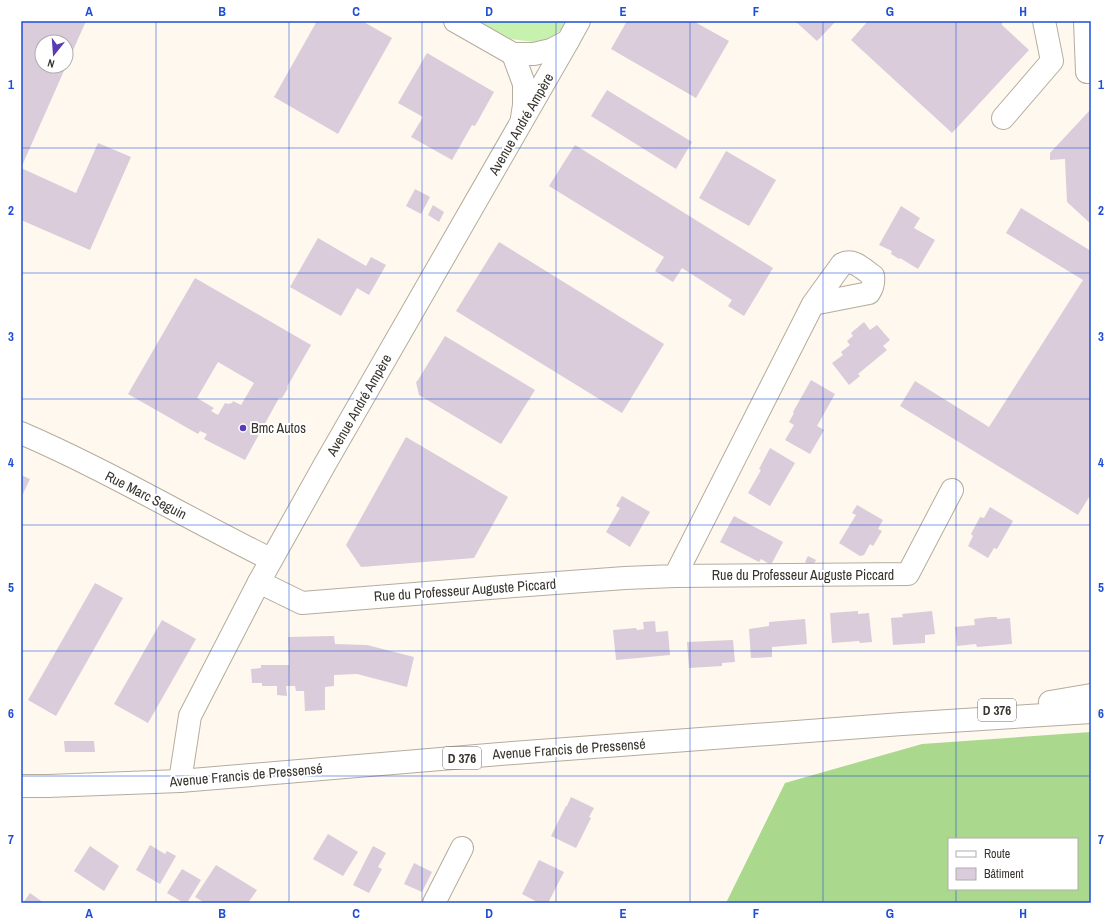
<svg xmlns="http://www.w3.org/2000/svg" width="1112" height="924" viewBox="0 0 1112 924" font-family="'Archivo Narrow',sans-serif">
	<rect width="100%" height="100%" fill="#fef8ee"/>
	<path fill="#c7f1ae" d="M478,21H567L561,30L549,39L534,42L511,39Z"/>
	<path fill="#aad88d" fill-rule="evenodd" d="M1091,732V903H726L785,783L922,744ZM949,839H1077V889H949Z"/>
	<g fill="#daccda" fill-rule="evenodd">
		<path d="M21,21H86L21,168L76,193L98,143L131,157L90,250L21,220ZM42,42H66V66H42Z"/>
		<path d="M317,21H362L392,38L338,134L274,97Z"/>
		<path d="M627,21H693L729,41L696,98L611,49Z"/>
		<path d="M795,21H836L817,41Z"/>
		<path d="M868,21H1002V25L1029,50L952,133L851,40Z"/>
		<path d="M427,53L494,92L475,126L472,125L452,160L411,137L423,117L398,103Z"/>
		<path d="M607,90L692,142L676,169L591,116Z"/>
		<path d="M1091,109V224L1067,202L1065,159L1050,160V153Z"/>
		<path d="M575,145L773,268L744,316L728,306L732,300L682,268L673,282L655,271L664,257L549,186Z"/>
		<path d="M726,151L776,180L749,226L699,198Z"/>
		<path d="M415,189L430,197L421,214L406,206Z"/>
		<path d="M433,205L444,212L439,222L428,215Z"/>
		<path d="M901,206L920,218L914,228L935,240L918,269L900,258L899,259L891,254L892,251L879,245Z"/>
		<path d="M1021,208L1091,251V494L1078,515L900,406L915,381L989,427L1083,280L1006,233Z"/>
		<path d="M318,238L366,266L371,257L386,265L369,295L357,288L341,316L290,287Z"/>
		<path d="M499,242L664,344L622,413L456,311Z"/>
		<path d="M195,278L311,345L287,387L288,388L282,398H279L245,460L204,439L207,434L200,431L198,434L128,394ZM218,362L254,383L241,405L233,401L232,403L228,404L225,403L218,415L211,411L214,408L197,398Z"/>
		<path d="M864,322L870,330L877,325L890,340L883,346L887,350L858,374L860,376L849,385L832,363L843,355L841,352L850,345L847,341L853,336L851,333Z"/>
		<path d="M445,336L535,390L501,444L419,395L416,382L418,380Z"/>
		<path d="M811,380L835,394L817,426L824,430L810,454L785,440L794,425L789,422L794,413L793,412Z"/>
		<path d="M406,437L508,497L474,558L361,567L346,545Z"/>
		<path d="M770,448L795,463L770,506L748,493L761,470L759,469Z"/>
		<path d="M21,475L30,479L21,498Z"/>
		<path d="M622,496L650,512L630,547L606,532L620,508L616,506Z"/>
		<path d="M857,505L883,520L878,529L882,531L873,546L870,544L864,555L860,556L839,543L856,515L852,513Z"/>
		<path d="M990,507L1013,521L997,549L994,548L988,558L968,546L973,536L971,534L980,517L984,518Z"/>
		<path d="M734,516L783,542L771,565L761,559L759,562L720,542Z"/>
		<path d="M808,556L816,560L813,566L805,562Z"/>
		<path d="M95,583L123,598L56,716L28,700Z"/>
		<path d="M858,611V614L869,613L872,642L860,643L859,641L832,643L830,613Z"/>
		<path d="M932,611L935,634L925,635V643L893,645L891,618L903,617L902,614Z"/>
		<path d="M990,617H997V619L1010,618L1012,644L977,647L976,644L957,646L955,627L975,625L974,619Z"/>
		<path d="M805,619L807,644L772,647V657L751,658L749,629L769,626V622Z"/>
		<path d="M162,620L196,639L148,723L114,704Z"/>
		<path d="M655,621L656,632L668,631L670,655L616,660L613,630L636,628L637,630L644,629L643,622Z"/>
		<path d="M334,636L335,644L367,645L414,657L407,687L357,674L334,675V686L325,687V710L305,711L304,691H296L295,686H286L287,696L277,695V686H262V683H252L251,669L261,668V665H289L288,637Z"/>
		<path d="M733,640L735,662L722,663V666L689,668L687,642Z"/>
		<path d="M64,741H94L95,752H65Z"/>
		<path d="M571,797L594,808L589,817L591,818L576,848L551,836L566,806H567Z"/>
		<path d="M328,834L358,852L343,876L313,859Z"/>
		<path d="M150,845L165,854L167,851L176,856L160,884L136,870Z"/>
		<path d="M90,846L119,866L104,891L74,871Z"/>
		<path d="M373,846L386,853L378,867L382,869L369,893L353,885Z"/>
		<path d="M539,860L564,872L548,903H539L522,894Z"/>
		<path d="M414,863L432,872L422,892L404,884Z"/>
		<path d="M216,865L257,890L248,903H205L195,897Z"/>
		<path d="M182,869L201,880L187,903H184L167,893Z"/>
		<path d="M30,893L44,903H23Z"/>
	</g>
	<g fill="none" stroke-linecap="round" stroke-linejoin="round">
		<g stroke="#b5ac9c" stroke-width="24">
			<g id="minor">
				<path d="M455,21L513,54H534L551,50L568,41L579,21"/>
				<path d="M1085,21L1087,72H1091"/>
				<path d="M513,54L524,84V105L522,118"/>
				<path d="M1003,118L1052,61L1044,21"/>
				<path d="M21,433C107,470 187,518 270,559"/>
				<path d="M675,576L908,574L952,490"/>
				<path d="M259,582L302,603L502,587L625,578L675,576L813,304L869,293C873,287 874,283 873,276C864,270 854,258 842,264L813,304"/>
				<path d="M180,781L190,716L259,582L325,464L568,41"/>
				<path d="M434,903L462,848"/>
			</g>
		</g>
		<g stroke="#b5ac9c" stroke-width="24">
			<g id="major">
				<path d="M1050,702L1091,695"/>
				<path d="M21,786H48L180,781L500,754L902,724L1091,712"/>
			</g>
		</g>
		<use href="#minor" stroke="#fff" stroke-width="22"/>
		<use href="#major" stroke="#fff" stroke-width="22"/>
	</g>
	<path fill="none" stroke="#1d4ed8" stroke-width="1" stroke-opacity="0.55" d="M156,21V903M289,21V903M422,21V903M556,21V903M690,21V903M823,21V903M956,21V839M21,148H1091M21,273H1091M21,399H1091M21,525H1091M21,651H1091M21,776H1091M956,889V903"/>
	<circle fill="#573cb4" stroke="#fff" stroke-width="1.5" cx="243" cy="428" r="4"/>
	<g text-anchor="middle" stroke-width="4" stroke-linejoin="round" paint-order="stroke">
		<g fill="#fff" stroke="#74716d" stroke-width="1">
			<rect x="978" y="699" width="38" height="22" rx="3"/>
			<rect x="443" y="747" width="38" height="22" rx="3"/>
		</g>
		<g font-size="13" font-weight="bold" fill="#38342e">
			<text x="997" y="715">D 376</text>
			<text x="462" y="763">D 376</text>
		</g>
		<g font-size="14" fill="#38342e" stroke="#fff">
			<text transform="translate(521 124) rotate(-60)" y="5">Avenue André Ampère</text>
			<text transform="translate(359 405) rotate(-60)" y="5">Avenue André Ampère</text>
			<text transform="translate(146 495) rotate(27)" y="5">Rue Marc Seguin</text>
			<text x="803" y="580">Rue du Professeur Auguste Piccard</text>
			<text transform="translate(465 590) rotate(-4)" y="5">Rue du Professeur Auguste Piccard</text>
			<text transform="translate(569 749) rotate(-4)" y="5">Avenue Francis de Pressensé</text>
			<text transform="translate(246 775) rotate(-5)" y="5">Avenue Francis de Pressensé</text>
		</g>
		<g font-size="14" fill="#38342e" stroke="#fff" text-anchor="start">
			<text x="251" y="433">Bmc Autos</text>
		</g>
	</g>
	<rect width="1112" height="924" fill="none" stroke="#ffffff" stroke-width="44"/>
	<rect x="948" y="838" width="130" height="52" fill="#ffffff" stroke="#afaeab"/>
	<rect x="956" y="851" width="20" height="6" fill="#ffffff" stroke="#afaeab"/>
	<text x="984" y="858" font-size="12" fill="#38342e">Route</text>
	<rect x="956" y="868" width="20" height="12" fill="#daccda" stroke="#afaeab"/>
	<text x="984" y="878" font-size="12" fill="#38342e">Bâtiment</text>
	<g transform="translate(54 54) rotate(197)"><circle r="19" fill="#ffffff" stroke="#afaeab"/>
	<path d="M0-3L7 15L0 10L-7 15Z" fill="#573cb4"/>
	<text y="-6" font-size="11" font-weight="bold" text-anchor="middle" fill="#38342e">N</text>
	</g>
	<rect x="22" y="22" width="1068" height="880" fill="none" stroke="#1d4ed8" stroke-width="1.5"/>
	<g font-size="13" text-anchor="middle" font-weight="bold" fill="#1d4ed8">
		<text x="89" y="16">A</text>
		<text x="222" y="16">B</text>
		<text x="356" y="16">C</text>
		<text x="489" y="16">D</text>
		<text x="623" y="16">E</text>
		<text x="756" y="16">F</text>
		<text x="890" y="16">G</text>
		<text x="1023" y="16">H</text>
		<text x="11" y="89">1</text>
		<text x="1101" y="89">1</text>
		<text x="11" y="215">2</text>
		<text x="1101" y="215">2</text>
		<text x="11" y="341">3</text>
		<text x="1101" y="341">3</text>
		<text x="11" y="467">4</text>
		<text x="1101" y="467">4</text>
		<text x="11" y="592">5</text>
		<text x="1101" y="592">5</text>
		<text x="11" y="718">6</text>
		<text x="1101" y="718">6</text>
		<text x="11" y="844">7</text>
		<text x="1101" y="844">7</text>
		<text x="89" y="918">A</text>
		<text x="222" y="918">B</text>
		<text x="356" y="918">C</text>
		<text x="489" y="918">D</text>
		<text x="623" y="918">E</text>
		<text x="756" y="918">F</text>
		<text x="890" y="918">G</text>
		<text x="1023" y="918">H</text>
	</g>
</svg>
